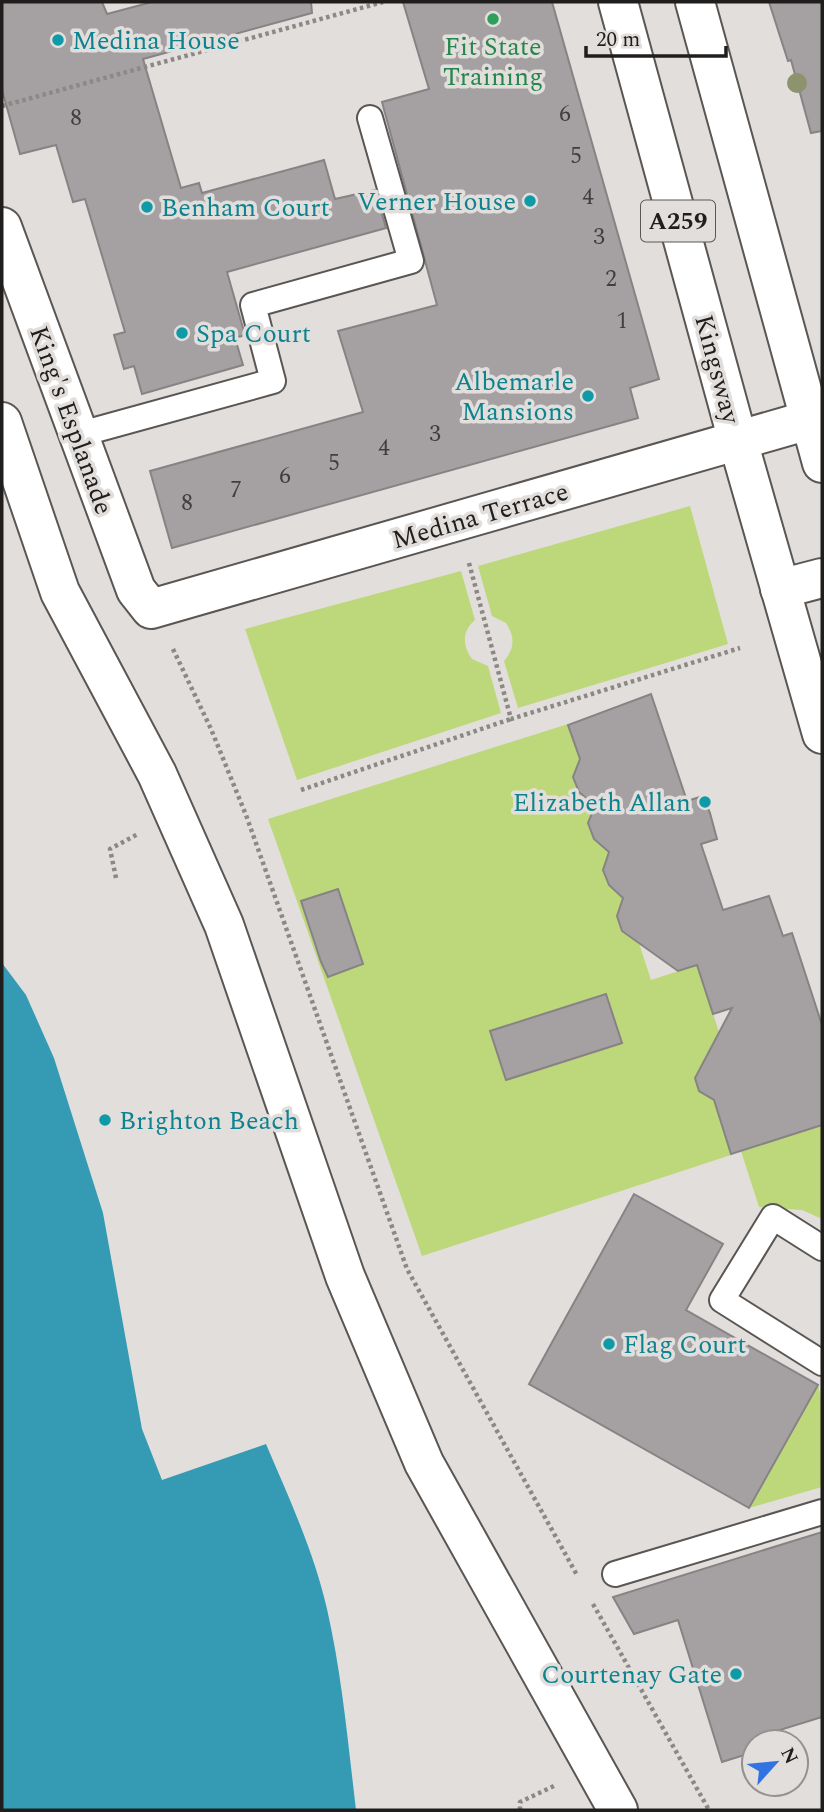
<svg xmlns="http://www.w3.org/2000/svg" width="824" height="1812" viewBox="0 0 824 1812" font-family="Spectral,serif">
	<rect width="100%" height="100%" fill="#e2dedb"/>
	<g fill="#bdd87b">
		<path d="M690,506L728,644L518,708L504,661C515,648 515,637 506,623L492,616L478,566Z"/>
		<path d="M461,571L475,620C462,631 462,645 472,659L488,666L501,713L297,780L245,629Z"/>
		<path d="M568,724L651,980L697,965L727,1056L731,1155L422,1256L268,819Z"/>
		<path d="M822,1125V1219L802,1210L759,1207L741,1151Z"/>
		<path d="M818,1385L822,1400V1487L749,1508Z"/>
	</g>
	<path fill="#359bb4" d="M2,963L26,995L54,1058L103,1213L142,1429L162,1480L266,1444C289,1498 314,1552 327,1609C342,1675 348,1743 356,1810H2Z"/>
	<g fill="#a5a1a3" stroke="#878385" stroke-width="2">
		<path d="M2,2H102L107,14L152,2H311L312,13L143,59L181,188L199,183L202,193L324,160L335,199L375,190L386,228L227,272L245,335L235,338L243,365L142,394L134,366L124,369L114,335L125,332L85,199L73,202L56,145L20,154L2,90Z"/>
		<path d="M403,2H552L659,379L630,388L638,418L172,548L150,471L363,412L338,331L437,305L382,102L429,89Z"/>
		<path d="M769,2H822V131L811,133L791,60L788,61Z"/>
		<path d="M651,694L687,801L703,796L710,813L717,839L701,844L723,910L769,896L783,936L792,933L822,1025V1125L731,1154L714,1100L699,1091L695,1078L732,1008L713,1014L697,965L678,971L622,931L617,916L623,898L609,885L603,870L609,852L594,839L588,823L595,806L579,792L573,777L580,759L568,725Z"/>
		<path d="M338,889L363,964L328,977L321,962L301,901Z"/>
		<path d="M606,994L622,1043L506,1080L490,1031Z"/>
		<path d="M634,1194L723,1244L686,1310L818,1385L749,1508L529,1384Z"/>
		<path d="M822,1532V1717L754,1738V1752L722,1762L678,1620L634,1634L613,1597Z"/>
	</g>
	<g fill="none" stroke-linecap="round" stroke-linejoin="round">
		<g stroke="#595653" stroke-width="28">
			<g id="lane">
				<path d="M77,435L273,381L253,305L411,261L370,118"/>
				<path d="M822,1248L773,1217L722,1300L822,1363"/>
				<path d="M615,1574L822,1512"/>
			</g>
		</g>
		<g stroke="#595653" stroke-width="42">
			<g id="street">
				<path d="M2,227L136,590L151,609L809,420"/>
				<path d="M2,422L60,592L157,774L224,925L345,1276L424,1463L618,1810"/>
				<path d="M780,589L822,578"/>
			</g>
		</g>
		<g stroke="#595653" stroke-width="42">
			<g id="primary">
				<path d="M618,2L738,441L822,734"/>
				<path d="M695,2L822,463"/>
			</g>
		</g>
		<g stroke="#8b8886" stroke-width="4.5" stroke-dasharray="3.5 3.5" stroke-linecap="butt">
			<path d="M2,106L383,2"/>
			<path d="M469,563L511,719L740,648"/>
			<path d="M173,649L211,729L246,815L407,1269L577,1575"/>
			<path d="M301,790L511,719"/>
			<path d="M116,878L110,849L138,834"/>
			<path d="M593,1604L709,1810"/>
			<path d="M520,1810V1802L556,1785"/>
		</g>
		<use href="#lane" stroke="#fff" stroke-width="24"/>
		<use href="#street" stroke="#fff" stroke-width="38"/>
		<use href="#primary" stroke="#fff" stroke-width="38"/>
	</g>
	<circle fill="#8c936d" cx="797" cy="83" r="10"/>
	<circle fill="#2e9e5b" stroke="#e2dedb" stroke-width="2.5" cx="493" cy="19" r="7"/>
	<g fill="#0f9aa8" stroke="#e2dedb" stroke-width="2.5">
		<circle cx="58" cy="40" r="7"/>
		<circle cx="530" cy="201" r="7"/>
		<circle cx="147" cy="207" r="7"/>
		<circle cx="182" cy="333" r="7"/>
		<circle cx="588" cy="396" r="7"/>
		<circle cx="705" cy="802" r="7"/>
		<circle cx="105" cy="1120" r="7"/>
		<circle cx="609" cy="1344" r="7"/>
		<circle cx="736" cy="1674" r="7"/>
	</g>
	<g text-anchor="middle" stroke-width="7" stroke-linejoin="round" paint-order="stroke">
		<g font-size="23" fill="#403f3e">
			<text x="565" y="121">6</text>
			<text x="76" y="125">8</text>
			<text x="576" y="163">5</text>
			<text x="588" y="204">4</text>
			<text x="599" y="244">3</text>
			<text x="611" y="286">2</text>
			<text x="622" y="328">1</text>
			<text x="435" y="441">3</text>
			<text x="384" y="455">4</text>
			<text x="334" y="470">5</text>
			<text x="285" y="483">6</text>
			<text x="236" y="497">7</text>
			<text x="187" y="510">8</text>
		</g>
		<rect fill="#e2dedb" stroke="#5a5856" stroke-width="2" x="641" y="200.5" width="74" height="41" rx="5"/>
		<g font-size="24" font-weight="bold" fill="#1f1e1d">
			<text x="678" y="229">A259</text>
		</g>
		<g font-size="26" fill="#0d838f" stroke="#e2dedb" text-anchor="start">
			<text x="72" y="49">Medina House</text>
			<text x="516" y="210" text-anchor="end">Verner House</text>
			<text x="161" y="216">Benham Court</text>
			<text x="196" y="342">Spa Court</text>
			<text x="574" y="390" text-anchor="end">Albemarle<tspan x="574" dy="30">Mansions</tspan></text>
			<text x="691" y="811" text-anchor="end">Elizabeth Allan</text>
			<text x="119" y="1129">Brighton Beach</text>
			<text x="623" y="1353">Flag Court</text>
			<text x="722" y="1683" text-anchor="end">Courtenay Gate</text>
		</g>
		<g font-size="26" fill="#27864d" stroke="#e2dedb">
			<text x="493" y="55">Fit State<tspan x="493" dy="30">Training</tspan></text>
		</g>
		<g font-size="26" fill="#1f1e1d" stroke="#e2dedb">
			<text transform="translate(718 369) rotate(75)" y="9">Kingsway</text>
			<text transform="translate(72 420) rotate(70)" y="9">King's Esplanade</text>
			<text transform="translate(480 515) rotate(-16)" y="9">Medina Terrace</text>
		</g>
	</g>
	<rect width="824" height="1812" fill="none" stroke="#1f1e1d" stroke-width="7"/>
	<g transform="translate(775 1763) rotate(63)"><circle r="33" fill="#e2dedb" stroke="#94918f" stroke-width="2"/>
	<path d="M0-5L12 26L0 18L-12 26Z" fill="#3273e1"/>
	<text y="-10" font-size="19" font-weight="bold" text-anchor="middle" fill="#1f1e1d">N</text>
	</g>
	<path d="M586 46v10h140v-10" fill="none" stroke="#1f1e1d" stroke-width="3.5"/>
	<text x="596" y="46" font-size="21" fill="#1f1e1d" stroke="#e2dedb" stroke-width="5" paint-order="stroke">20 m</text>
</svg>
